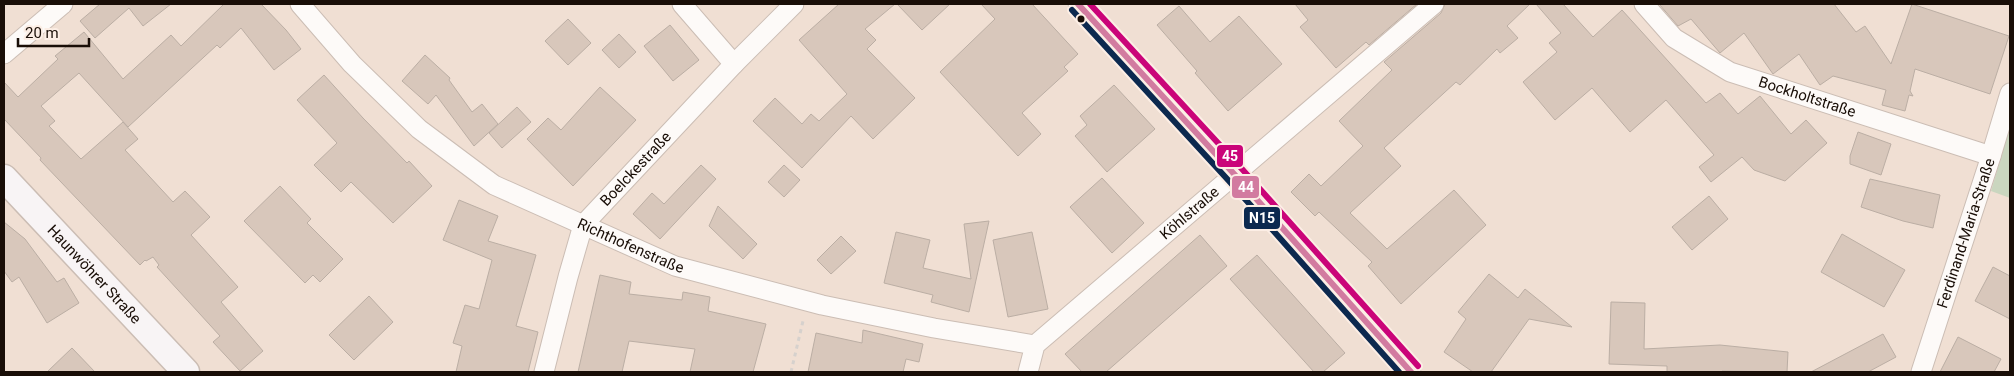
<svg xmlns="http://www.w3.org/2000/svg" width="2014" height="376" viewBox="0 0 2014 376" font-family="Roboto,sans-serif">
	<rect width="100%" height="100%" fill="#f0dfd3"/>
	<path fill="#cad6bf" d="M2010,127V198L1991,191Z"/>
	<g fill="#d8c7bb" stroke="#bbaea4">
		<path d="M100,4H171L143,26L129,8L95,38L80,21Z"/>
		<path d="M224,4H261L286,30L301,49L274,70L241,28L220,48L217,45L128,127L79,73L41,106L55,121L49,126L81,159L123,122L138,139L125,150L173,202L185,191L210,217L191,235L238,287L221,302L263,351L240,371L213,342L220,336L157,267L159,265L153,257L146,261L145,260L140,265L40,160L41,158L4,119V82L18,97L58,59L55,56L84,32L123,79L171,35L181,46Z"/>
		<path d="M839,4H895L865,29L876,40L867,49L915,98L873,139L851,116L802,168L753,121L775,98L802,124L811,114L819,121L847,94L799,40Z"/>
		<path d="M897,4H950L922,30Z"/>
		<path d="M981,4H1032L1078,54L1064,67L1068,71L1022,113L1041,134L1018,156L940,72L995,19Z"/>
		<path d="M1295,4H1417L1369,45L1366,42L1336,68L1300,27L1308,20Z"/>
		<path d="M1445,4H1530L1507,26L1518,38L1500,53L1497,49L1460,85L1456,82L1384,148L1401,166L1350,213L1387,249L1454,190L1486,225L1401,304L1368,266L1372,262L1319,212L1315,216L1291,192L1309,174L1321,186L1363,146L1339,121L1392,70L1384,62L1441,13Z"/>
		<path d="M1536,4H1563L1593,37L1622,10L1706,103L1720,93L1738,114L1760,96L1791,134L1806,120L1827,143L1785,181L1754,170L1742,157L1711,182L1699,167L1714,155L1666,100L1630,132L1592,88L1555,120L1523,82L1557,52L1549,43L1561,33Z"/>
		<path d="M1659,4H1834L1856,32L1865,26L1891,64L1912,4L2009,36L1990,94L1915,69L1910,91L1913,96L1909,95L1905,111L1882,105L1886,90L1833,76L1820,85L1799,54L1773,74L1744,33L1720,53L1691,19L1678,26Z"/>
		<path d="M1179,6L1210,42L1239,16L1282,64L1228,111L1195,73L1197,71L1157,25Z"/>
		<path d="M568,19L591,43L568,65L545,41Z"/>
		<path d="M670,25L699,60L673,81L644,46Z"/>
		<path d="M619,34L636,52L619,68L602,50Z"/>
		<path d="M425,55L450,78L449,80L472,112L482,104L498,124L474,146L436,95L428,104L402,81Z"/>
		<path d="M324,75L363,118L407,163L409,161L432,186L393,223L351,182L341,192L314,165L337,143L297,100Z"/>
		<path d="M1114,85L1155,129L1107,172L1075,136L1087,125L1080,116Z"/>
		<path d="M600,87L636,120L573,186L527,139L548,118L561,130Z"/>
		<path d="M517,107L531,122L502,148L489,133Z"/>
		<path d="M1858,132L1891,144L1881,175L1850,164V156Z"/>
		<path d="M701,165L716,179L660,239L633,214L652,193L664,204Z"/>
		<path d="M784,165L800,180L784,197L768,182Z"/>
		<path d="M1102,178L1144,223L1112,253L1070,207Z"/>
		<path d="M1870,179L1940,195L1933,228L1903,221L1861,207Z"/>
		<path d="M280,186L311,219L307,223L343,259L320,282L313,275L305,283L244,221Z"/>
		<path d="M1709,196L1728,219L1692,250L1672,227Z"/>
		<path d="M459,200L498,216L488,241L536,255L516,326L538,332L528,372H456L462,346L453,343L465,305L479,309L492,260L443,240Z"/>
		<path d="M718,206L757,244L743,259L709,226Z"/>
		<path d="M989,221L969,312L931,302L933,295L884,283L896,232L930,240L923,268L971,279L964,224Z"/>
		<path d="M4,222L25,239L57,282L64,278L79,303L47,323L19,277L12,282L4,271Z"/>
		<path d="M1032,232L1048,309L1008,317L993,240Z"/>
		<path d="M1842,234L1905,270L1884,307L1821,272Z"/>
		<path d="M1200,235L1227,266L1106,372H1082L1065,354Z"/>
		<path d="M841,236L856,251L831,274L817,260Z"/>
		<path d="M1257,255L1345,353L1323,372H1314L1230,279Z"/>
		<path d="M1993,267L2010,276V319L1975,301Z"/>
		<path d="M1489,274L1518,298L1525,289L1572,327L1529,319L1491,372H1473L1444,352L1466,319L1458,312Z"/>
		<path d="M600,275L631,282L629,294L682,300L683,292L710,297L708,311L766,324L753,372H690L695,349L629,341L622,372H578Z"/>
		<path d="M369,296L393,322L354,360L329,335Z"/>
		<path d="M1611,302L1645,303L1644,349L1720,345L1788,352L1787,372L1722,371V372H1667V366L1609,364Z"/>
		<path d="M863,330L923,344L919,362L906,359L903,372H808L816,333L862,343Z"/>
		<path d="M1883,334L1896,357L1868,372H1811Z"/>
		<path d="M1958,337L2001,359L1994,372H1940Z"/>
		<path d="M72,348L95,372H47Z"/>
	</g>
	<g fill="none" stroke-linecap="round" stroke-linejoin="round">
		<g stroke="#cbbdb4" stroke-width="21">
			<g id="street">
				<path id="s1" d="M300,4L352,64L419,129L494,185L675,266L822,305L934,328L1035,345"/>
				<path d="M682,4L734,64"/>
				<path d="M1078,4L1235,175L1411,372"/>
				<path id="s2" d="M1644,4L1674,38L1730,72L1991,156"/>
				<path d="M4,54L63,4"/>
				<path id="s3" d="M544,372L568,277L583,225L734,64L794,4"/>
				<path id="s4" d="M1028,372L1035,345L1434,4"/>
				<path id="s5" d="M1921,372L1991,156L2010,93"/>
			</g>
		</g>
		<g stroke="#cbbdb4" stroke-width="29">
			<g id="secondary">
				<path id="s6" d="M4,178L186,372"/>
			</g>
		</g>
		<path stroke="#d6d1cd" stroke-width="3" stroke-dasharray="4 4" stroke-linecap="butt" d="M791,372L803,321"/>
		<use href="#street" stroke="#fdfaf8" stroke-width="19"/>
		<use href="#secondary" stroke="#f8f4f5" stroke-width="26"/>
		<g stroke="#fceee5" stroke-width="10">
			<path id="bus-1" d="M1078,4L1235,175L1411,372"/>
		</g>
		<g stroke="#fceee5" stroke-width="10">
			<path id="bus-2" d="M1072,10L1229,181L1399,372"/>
		</g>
		<g stroke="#fceee5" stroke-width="10">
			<path id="bus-3" d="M1090,4L1242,169L1418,366"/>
		</g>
		<use href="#bus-1" stroke="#d27ba0" stroke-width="6"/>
		<use href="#bus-2" stroke="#0c294f" stroke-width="6"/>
		<use href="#bus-3" stroke="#ca0479" stroke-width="6"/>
	</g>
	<circle fill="#190e07" stroke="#fceee5" stroke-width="2" cx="1081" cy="19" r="4.5"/>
	<g text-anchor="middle" stroke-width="4" stroke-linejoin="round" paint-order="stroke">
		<g font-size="15" fill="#190e07" stroke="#fceee5">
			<text dy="5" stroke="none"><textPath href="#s2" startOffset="192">Bockholtstraße</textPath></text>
			<text dy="5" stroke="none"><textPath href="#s3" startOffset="229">Boelckestraße</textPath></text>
			<text dy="5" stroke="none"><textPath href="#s4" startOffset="231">Köhlstraße</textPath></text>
			<text dy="5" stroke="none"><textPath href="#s5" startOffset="146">Ferdinand-Maria-Straße</textPath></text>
			<text dy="5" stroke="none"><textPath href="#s1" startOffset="416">Richthofenstraße</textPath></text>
			<text dy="5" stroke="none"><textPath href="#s6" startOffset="132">Haunwöhrer Straße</textPath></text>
		</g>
	</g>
	<g stroke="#fceee5" stroke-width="2">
		<rect x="1216" y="144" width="28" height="24" rx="5" fill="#ca0479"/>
		<rect x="1231" y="175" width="29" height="24" rx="5" fill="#d27ba0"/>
		<rect x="1243" y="206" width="38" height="24" rx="5" fill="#0c294f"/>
	</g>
	<g font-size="14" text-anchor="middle" font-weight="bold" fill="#fff">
		<text x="1230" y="161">45</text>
		<text x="1246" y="192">44</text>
		<text x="1262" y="223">N15</text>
	</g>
	<rect width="2014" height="376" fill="none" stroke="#190e07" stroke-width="10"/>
	<path d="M18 38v8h71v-8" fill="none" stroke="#190e07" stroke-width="2.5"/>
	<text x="25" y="38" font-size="15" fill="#190e07" stroke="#fceee5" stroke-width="4" paint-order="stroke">20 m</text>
</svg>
